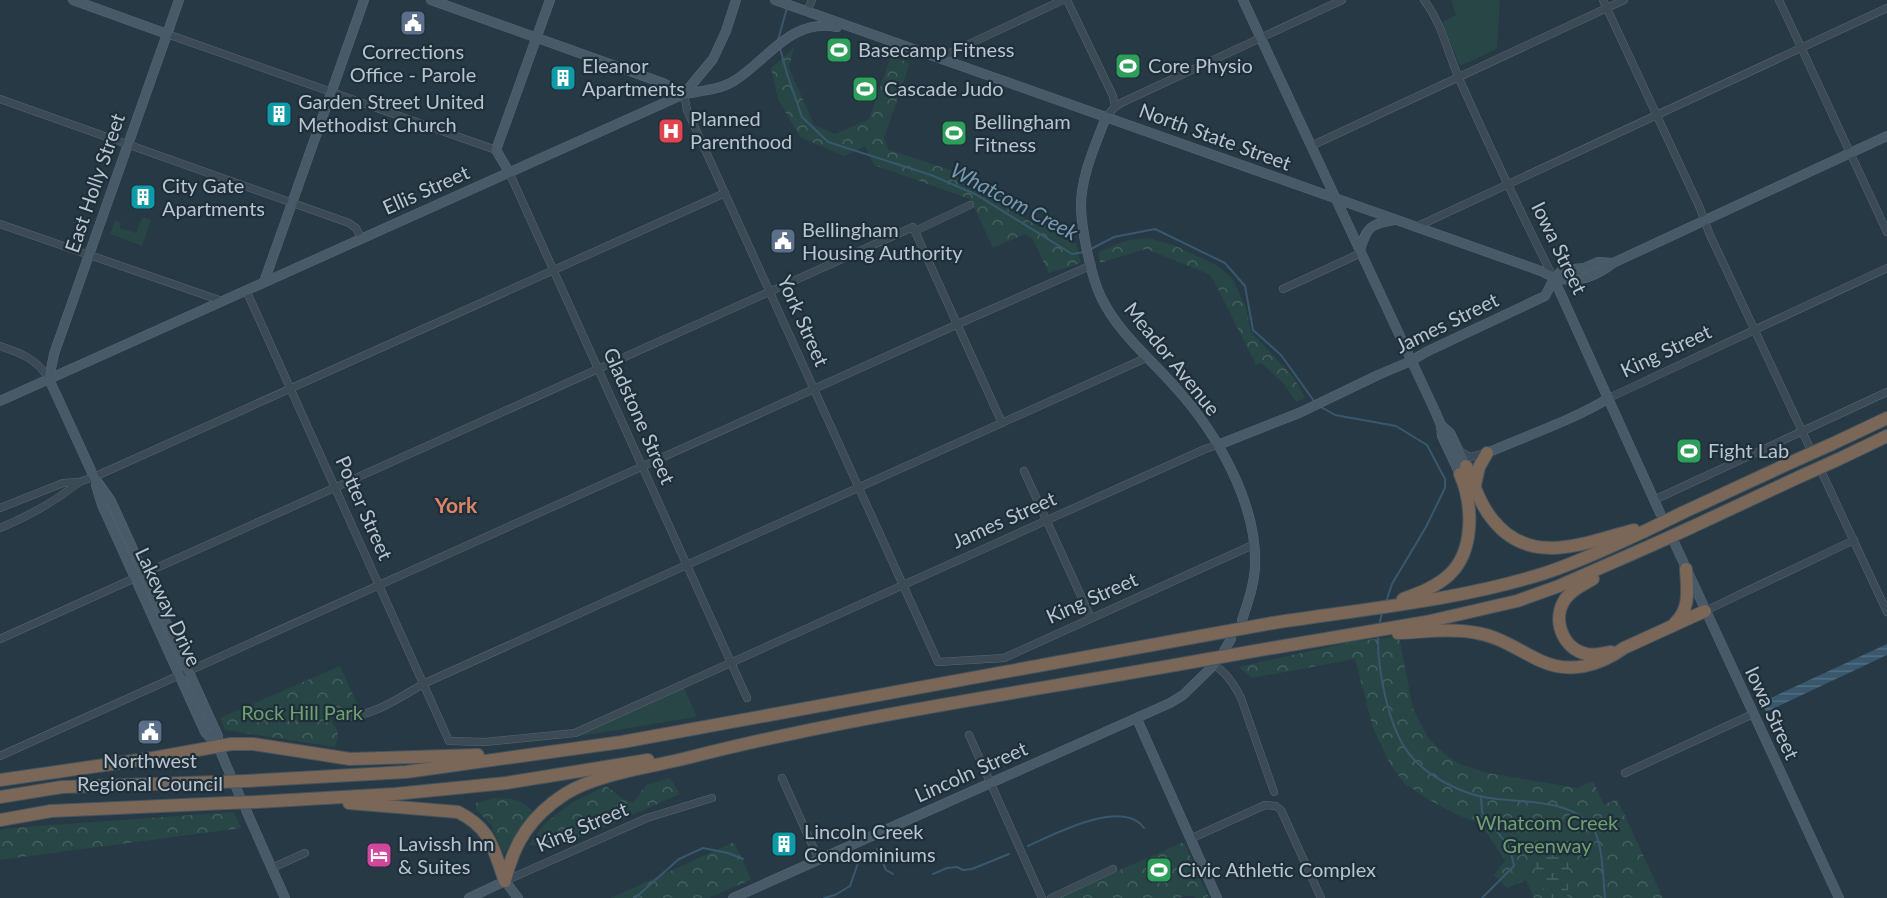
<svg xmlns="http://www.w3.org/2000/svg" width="1887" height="898" viewBox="0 0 1887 898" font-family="Lato,sans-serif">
	<defs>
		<pattern id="forest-crowns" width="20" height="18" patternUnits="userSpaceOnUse" patternTransform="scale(1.5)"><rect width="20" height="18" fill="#284645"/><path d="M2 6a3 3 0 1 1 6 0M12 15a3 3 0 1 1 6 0" fill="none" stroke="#455f5f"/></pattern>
		<pattern id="wetland-marsh" width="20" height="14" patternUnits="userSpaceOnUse" patternTransform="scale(1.5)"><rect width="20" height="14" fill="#284645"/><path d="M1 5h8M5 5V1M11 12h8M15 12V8" fill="none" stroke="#455f5f"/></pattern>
		<pattern id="water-rules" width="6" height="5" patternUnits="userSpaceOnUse" patternTransform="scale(1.5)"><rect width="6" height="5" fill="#39586d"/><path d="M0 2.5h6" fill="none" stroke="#546e81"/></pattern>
	</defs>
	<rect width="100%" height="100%" fill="#263945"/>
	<g fill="#284645">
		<path d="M1451,0H1500L1497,49L1460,66L1442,22L1456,15Z"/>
		<path d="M142,217L151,220L142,246L110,234L115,220L121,222L120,228L136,233Z"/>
		<path d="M684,688L697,717L575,737Z"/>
	</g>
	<g fill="url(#forest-crowns)">
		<path d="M794,47L789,68L814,125L835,134L869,119L891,56L910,63L884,138L889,150L954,171L1009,199L1014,197L1024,218L1040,227L1047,223L1076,243L1081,263L1049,273L1032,238L1025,234L993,248L970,199L874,165L865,146L844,156L800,137L778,99L771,68Z"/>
		<path d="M1148,238L1174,245L1216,265L1232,278L1246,307L1251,332L1294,378L1305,398L1296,402L1284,384L1261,363L1256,365L1211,275L1146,249L1100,263L1098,252L1128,240Z"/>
		<path d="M1399,637L1413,709L1429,739L1448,757L1460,764L1488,773L1577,788L1593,781L1604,805L1617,799L1663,898H1534L1526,880L1507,888L1494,875L1505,861L1481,824L1455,814L1428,799L1405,784L1391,766L1373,728L1355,659L1252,678L1238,667L1355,641Z"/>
		<path d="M340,666L359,708H336L330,713C331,731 343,723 335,747L225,730L220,718Z"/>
		<path d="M670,778L680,794L596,831L550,847L529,845L545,823L573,802L606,786L623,799L633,803L646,785Z"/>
		<path d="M495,798C511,798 521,799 533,811L504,854L491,825L476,809V803Z"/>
		<path d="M234,812L241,828L0,860V830L10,828Z"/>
		<path d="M734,842L751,879L748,881L709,898H611Z"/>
		<path d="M1184,842L1209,898H1195L1193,895L1176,898H1055Z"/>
	</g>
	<path fill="url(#wetland-marsh)" d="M1552,841C1575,849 1569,879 1567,898H1547C1537,880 1521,846 1552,841Z"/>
	<path fill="url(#water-rules)" d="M1887,644V655L1766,712L1762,702Z"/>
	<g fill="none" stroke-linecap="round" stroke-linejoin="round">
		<g stroke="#39586d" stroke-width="2">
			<path d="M778,40L787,8"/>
			<path d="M780,48L787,74L802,117L828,142L931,175L977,195L1072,254L1084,252"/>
			<path d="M1089,250L1114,237L1155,229L1225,263L1245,286L1253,330L1281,355L1314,401"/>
			<path d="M1321,407L1335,415L1396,426L1427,445L1445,479V488L1426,527L1392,584L1386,602"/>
			<path d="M1379,625L1382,613"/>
			<path d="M1378,633C1377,668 1388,728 1410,755C1428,777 1462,794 1489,798C1522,803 1570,798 1592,827C1603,841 1603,879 1605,898"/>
			<path d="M1481,796L1482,812L1510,848L1514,866L1482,898"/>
			<path d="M1028,846C1055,834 1122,798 1144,828"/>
			<path d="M877,849L886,870L893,874"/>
			<path d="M933,874L947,868L957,867L963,870L972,869L1009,854"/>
			<path d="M635,898L679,859L703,848L728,853L743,859"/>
			<path d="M824,898L835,895L850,886L859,860L863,855"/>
		</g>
		<g stroke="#596772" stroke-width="8">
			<g id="street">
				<path d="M1067,0L1113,96L1115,107"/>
				<path d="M1424,0C1443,25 1448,55 1461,83C1490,148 1521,213 1553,277"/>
				<path d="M1603,0L1699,206L1710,235L1809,446"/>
				<path d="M1779,0L1887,232"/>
				<path d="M807,11L812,0"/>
				<path d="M167,34L496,150"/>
				<path d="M939,58L1063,0"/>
				<path d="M684,94L687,110L938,662L1004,658L1255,544"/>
				<path d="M0,99L349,223L356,228L361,238"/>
				<path d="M1106,117L1115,107L1123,102L1342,0"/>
				<path d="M1311,146L1624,0"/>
				<path d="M509,172L747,698"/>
				<path d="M0,224L222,301"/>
				<path d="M1416,227L1887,8"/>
				<path d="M915,231L970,205"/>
				<path d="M1283,289L1361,253"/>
				<path d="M246,290L449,741L485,742L575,733L1205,449L1218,445"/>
				<path d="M0,346C21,353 37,359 49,379"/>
				<path d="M1609,398L1887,268"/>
				<path d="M1459,451L1470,457L1487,453"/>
				<path d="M1024,471L1091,618"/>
				<path d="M1823,475L1887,612"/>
				<path d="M1654,500L1887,392"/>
				<path d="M0,508L63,483L79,482L94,477L725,193"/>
				<path d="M0,528C29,516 53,503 78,483"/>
				<path d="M143,574L913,227L1002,423"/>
				<path d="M1705,611L1854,540"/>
				<path d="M0,639L135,578"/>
				<path d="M1214,665C1226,672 1235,686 1241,698L1274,792"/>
				<path d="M340,717C370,718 398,699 423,684L1148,357"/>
				<path d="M969,735L1042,898"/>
				<path d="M0,756L967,320L1092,265"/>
				<path d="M1625,773L1753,714"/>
				<path d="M782,778L819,860"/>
				<path d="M1190,839L1265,805L1276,806L1281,810L1321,898"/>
				<path d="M272,868L305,853"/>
				<path d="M505,881L647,818L712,798"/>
				<path d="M1051,898L1113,869"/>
			</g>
		</g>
		<g stroke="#596772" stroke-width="10">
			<g id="secondary">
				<path d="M73,0L167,34"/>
				<path d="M431,0L663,83L684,94"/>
				<path d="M775,0L1541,271C1566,286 1590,281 1613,263L1887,136"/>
				<path d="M1243,0L1435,411L1441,425L1442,436L1458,470"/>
				<path d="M684,94L713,59L726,31L736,0"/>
				<path d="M1106,117C1095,146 1080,178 1081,209C1082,231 1091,277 1101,297C1118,333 1151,359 1176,388C1217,433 1258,505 1255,567C1254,585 1248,602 1242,620"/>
				<path d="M509,172L496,150L550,0"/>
				<path d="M1360,250C1367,227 1370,224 1394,220"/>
				<path d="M1554,279L1660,513"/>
				<path d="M264,282L364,0"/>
				<path d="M49,379L94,477L111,501L218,736V746"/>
				<path d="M49,379L54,354L179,0"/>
				<path d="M0,401L684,94C700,91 719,90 734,81C769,59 790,18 837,27"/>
				<path d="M1441,425L1450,433L1466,466"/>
				<path d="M1218,445L1299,413L1378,375L1411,361L1426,352L1545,296L1554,279L1562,270L1584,268L1598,262L1613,263"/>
				<path d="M1487,453C1528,435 1571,421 1609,398"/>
				<path d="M96,485L102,505L205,732L218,746L230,774"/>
				<path d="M1674,542L1839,898"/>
				<path d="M1224,651L1231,639"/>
				<path d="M1137,719L1217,898"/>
				<path d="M236,787L240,797"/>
				<path d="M246,810L285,898"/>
				<path d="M469,898L505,881L518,898"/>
				<path d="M733,898L1170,703L1183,695L1214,665"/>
			</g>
		</g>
		<g stroke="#45545f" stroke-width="14">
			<g id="highway">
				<path d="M1832,444L1887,418"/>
				<path d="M1839,459L1887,436"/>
				<path d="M1466,466C1474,484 1480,505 1493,520C1531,568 1586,542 1634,530"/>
				<path d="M1475,485L1479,467L1487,453"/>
				<path d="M1684,512L1792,462"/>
				<path d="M1692,527L1799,477"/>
				<path d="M1593,579C1584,584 1573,589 1566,598C1551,618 1562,649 1587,654C1595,656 1603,653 1611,652"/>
				<path d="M1403,599C1419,593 1436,587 1449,575C1475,551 1473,504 1460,474"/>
				<path d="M1273,623C1363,609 1455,601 1542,574C1577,563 1610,547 1643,532"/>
				<path d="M1675,623C1691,608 1687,589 1686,569"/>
				<path d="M1398,633C1424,632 1451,628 1477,633C1501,637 1519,651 1541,661C1570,674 1599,666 1624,648L1705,611"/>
				<path d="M1272,648L1426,622L1517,601L1559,586L1650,546"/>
				<path d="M0,780L153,758L231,744H253L350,759L478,755"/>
				<path d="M246,781L406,772L622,742L1190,638"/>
				<path d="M0,797L62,787L217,782"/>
				<path d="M256,802L395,794L506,783L648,760"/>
				<path d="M349,803L458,812C492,829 493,849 505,881"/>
				<path d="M0,820L51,811L227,803"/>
				<path d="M505,881C514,842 531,816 565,794C596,774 651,767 687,758C847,717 1012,694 1175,665"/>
			</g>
		</g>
		<use href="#street" stroke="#3b4a55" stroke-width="7"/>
		<use href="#secondary" stroke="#485968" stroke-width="9"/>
		<use href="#highway" stroke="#7b6757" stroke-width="12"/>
		<g stroke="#45545f" stroke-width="14" stroke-linecap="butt">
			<g id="highway-bridge">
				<path d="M1792,462L1832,444"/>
				<path d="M1799,477L1839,459"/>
				<path d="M1643,532L1684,512"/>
				<path d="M1650,546L1692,527"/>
				<path d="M1190,638L1273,623"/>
				<path d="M1175,665L1272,648"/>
				<path d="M217,782L246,781"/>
				<path d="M227,803L256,802"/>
			</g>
		</g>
		<use href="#highway-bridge" stroke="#7b6757" stroke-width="12"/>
	</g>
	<defs>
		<g id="civic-square" transform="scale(1.35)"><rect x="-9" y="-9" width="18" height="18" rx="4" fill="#5c6f8a" stroke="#1f2f3a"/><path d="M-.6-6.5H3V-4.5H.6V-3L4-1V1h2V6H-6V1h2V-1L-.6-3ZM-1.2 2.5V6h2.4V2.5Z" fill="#fff"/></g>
		<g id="stadium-square" transform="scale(1.35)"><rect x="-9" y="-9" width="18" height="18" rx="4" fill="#2e9e5b" stroke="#1f2f3a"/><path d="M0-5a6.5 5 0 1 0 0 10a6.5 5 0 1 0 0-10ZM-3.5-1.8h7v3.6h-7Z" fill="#fff"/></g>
		<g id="building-square" transform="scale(1.35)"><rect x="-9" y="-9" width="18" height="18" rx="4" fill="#0f9aa8" stroke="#1f2f3a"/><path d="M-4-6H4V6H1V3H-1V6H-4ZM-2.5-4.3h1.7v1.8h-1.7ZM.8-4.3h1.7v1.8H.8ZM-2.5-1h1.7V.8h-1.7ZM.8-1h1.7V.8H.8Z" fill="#fff"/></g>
		<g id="hospital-square" transform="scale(1.35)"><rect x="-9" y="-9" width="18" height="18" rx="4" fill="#e0444e" stroke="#1f2f3a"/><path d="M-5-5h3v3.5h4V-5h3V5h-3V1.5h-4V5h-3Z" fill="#fff"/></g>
		<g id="hotel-square" transform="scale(1.35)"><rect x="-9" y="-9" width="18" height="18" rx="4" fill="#d1479c" stroke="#1f2f3a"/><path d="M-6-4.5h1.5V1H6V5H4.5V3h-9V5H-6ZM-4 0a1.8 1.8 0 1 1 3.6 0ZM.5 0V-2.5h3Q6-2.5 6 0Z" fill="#fff"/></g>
	</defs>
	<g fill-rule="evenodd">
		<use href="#civic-square" x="413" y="23"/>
		<use href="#stadium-square" x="839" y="50"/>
		<use href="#stadium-square" x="1128" y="66"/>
		<use href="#building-square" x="563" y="78"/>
		<use href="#stadium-square" x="865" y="89"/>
		<use href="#building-square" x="279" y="114"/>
		<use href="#hospital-square" x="671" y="131"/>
		<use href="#stadium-square" x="954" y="133"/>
		<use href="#building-square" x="143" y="197"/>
		<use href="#civic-square" x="783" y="241"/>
		<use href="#stadium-square" x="1689" y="451"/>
		<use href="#civic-square" x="150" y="732"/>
		<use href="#building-square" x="784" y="844"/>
		<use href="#hotel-square" x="379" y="855"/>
		<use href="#stadium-square" x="1159" y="870"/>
	</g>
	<g text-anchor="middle" stroke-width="4.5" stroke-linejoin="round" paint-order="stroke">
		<g font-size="20" fill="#b8c4ce" stroke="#1f2f3a" text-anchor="start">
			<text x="858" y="57">Basecamp Fitness</text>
			<text x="413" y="59" text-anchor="middle">Corrections<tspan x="413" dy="23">Office - Parole</tspan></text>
			<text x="582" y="73">Eleanor<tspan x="582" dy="23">Apartments</tspan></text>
			<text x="1148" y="73">Core Physio</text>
			<text x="884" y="96">Cascade Judo</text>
			<text x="298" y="109">Garden Street United<tspan x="298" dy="23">Methodist Church</tspan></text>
			<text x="690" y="126">Planned<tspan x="690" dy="23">Parenthood</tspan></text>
			<text x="974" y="129">Bellingham<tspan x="974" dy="23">Fitness</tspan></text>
			<text x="162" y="193">City Gate<tspan x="162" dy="23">Apartments</tspan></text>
			<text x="802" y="237">Bellingham<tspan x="802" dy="23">Housing Authority</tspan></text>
			<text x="1708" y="458">Fight Lab</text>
			<text x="150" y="768" text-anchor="middle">Northwest<tspan x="150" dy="23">Regional Council</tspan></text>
			<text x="804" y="839">Lincoln Creek<tspan x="804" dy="23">Condominiums</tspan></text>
			<text x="398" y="851">Lavissh Inn<tspan x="398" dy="23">&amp; Suites</tspan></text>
			<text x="1178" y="877">Civic Athletic Complex</text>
		</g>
		<g font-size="20" fill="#b8c4ce" stroke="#1f2f3a">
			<text transform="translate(1215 137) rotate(20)" y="7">North State Street</text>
			<text transform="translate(95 183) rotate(-71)" y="7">East Holly Street</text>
			<text transform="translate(426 190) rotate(-24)" y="7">Ellis Street</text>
			<text transform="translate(1559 248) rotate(64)" y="7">Iowa Street</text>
			<text transform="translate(803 321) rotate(66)" y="7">York Street</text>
			<text transform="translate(1447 323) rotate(-26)" y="7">James Street</text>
			<text transform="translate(1666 351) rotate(-25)" y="7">King Street</text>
			<text transform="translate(1172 359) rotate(51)" y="7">Meador Avenue</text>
			<text transform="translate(639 416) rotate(66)" y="7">Gladstone Street</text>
			<text transform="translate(364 508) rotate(66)" y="7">Potter Street</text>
			<text transform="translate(1004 520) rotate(-24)" y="7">James Street</text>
			<text transform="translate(1092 598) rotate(-24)" y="7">King Street</text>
			<text transform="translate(168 607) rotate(65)" y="7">Lakeway Drive</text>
			<text transform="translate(1772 713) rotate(65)" y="7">Iowa Street</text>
			<text transform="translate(971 772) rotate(-24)" y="7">Lincoln Street</text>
			<text transform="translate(582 827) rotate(-23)" y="7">King Street</text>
		</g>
		<g font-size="20" fill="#6ea071" stroke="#1f2f3a">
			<text x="302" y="720">Rock Hill Park</text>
			<text x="1547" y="830">Whatcom Creek<tspan x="1547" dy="23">Greenway</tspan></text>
		</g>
		<g font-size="21" font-style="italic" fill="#779ab3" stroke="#1f2f3a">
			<text transform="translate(1014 202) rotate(28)" y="7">Whatcom Creek</text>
		</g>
		<g font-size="21" font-weight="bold" fill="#dd8464" stroke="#1f2f3a">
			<text x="456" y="513">York</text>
		</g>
	</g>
</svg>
